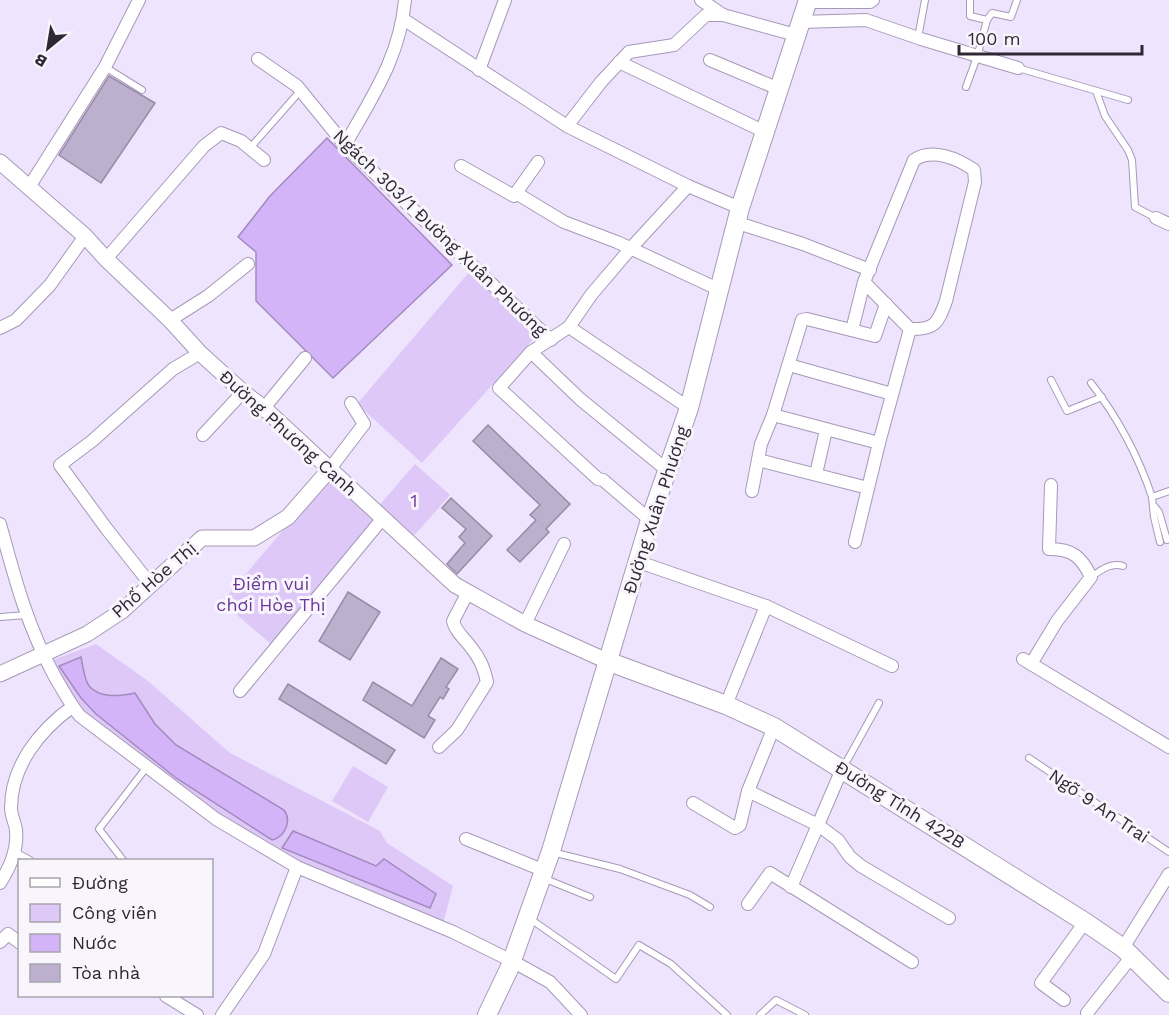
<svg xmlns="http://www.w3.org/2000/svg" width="1169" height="1015" viewBox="0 0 1169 1015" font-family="'Work Sans',sans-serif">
	<rect width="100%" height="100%" fill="#efe4fd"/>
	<g fill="#dec8f8">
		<path d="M470,271L537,335L422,463L357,404Z"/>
		<path d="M415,464L450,495L412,538L377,508Z"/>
		<path d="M329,476L379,518L272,645L222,602Z"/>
		<path d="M96,644L148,681L230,753L380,831L387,843L453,886L443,924L299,865L217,818L82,716L50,661Z"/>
		<path d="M353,766L388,787L368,822L332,801Z"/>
	</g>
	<g fill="#d4b4f9" stroke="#a28abe" stroke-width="1.5">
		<path d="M327,138L452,265L333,378L256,301V252L238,237L270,196Z"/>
		<path d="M81,657C83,666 84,679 89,686C100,699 120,696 135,693L155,724L176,745L284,810C292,821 285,837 272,840L176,778L96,714L81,698L59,666Z"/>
		<path d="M293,831L376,866L384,859L436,894L430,908L282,848Z"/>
	</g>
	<g fill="#bdb0ce" stroke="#988ba8" stroke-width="1.5">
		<path d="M109,76L155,103L101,183L59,155Z"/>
		<path d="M488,425L570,504L546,529L549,532L520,562L507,550L536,520L530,515L540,505L473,441Z"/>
		<path d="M451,498L492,536L457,574L447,564L465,543L459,537L466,529L442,508Z"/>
		<path d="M348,592L380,612L350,660L319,641Z"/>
		<path d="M441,658L458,669L446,687L449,689L443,699L440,697L428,716L435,720L424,738L363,700L373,682L412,706Z"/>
		<path d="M288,684L395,750L386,764L279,699Z"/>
	</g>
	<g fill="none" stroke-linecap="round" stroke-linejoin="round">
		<g stroke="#a699b6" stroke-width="8">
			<g id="service">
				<path d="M970,0V16L987,20"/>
				<path d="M918,38L925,0"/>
				<path d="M105,67L142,90"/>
				<path d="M1018,68L1128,100"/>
				<path d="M966,87L977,57L987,20L992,13L1011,17L1017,0"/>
				<path d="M1096,91L1105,116L1128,150L1132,160L1135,207L1156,218"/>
				<path d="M250,148L301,90"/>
				<path d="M1051,380L1067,411L1102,397"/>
				<path d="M1091,383C1118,418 1138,455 1152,497L1169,491"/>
				<path d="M1152,497L1154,517L1160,542"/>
				<path d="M1155,507L1159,512L1167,540"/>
				<path d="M1091,577C1101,570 1111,562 1123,566"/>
				<path d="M0,617L27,615"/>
				<path d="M1029,758L1169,852"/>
				<path d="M843,768L879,703"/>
				<path d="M15,852L30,860"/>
				<path d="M552,852L620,869L690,895L710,907"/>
				<path d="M123,860L99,829L146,768"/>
				<path d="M543,878L590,897"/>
				<path d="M529,918L616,979L639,945L671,964L727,1015"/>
				<path d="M760,1015L776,1000L805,1015"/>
			</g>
		</g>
		<g stroke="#a699b6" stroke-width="14">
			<g id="minor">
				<path d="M701,0L723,15"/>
				<path d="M807,2H870L873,0"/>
				<path d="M403,19L567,126L688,186L740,208"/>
				<path d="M800,22L866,20L921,39L1018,68"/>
				<path d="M258,59L297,86L345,145L551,340"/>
				<path d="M710,60L779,89"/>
				<path d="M619,62L765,132"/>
				<path d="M479,70L505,0"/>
				<path d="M567,126L601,82L629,52L674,45L706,15H723L796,35"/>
				<path d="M345,145C372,97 400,57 405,0"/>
				<path d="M461,166L514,196L516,193L564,222L617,242L720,290"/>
				<path d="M29,187L105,67L139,0"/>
				<path d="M516,193L538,162"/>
				<path d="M1156,218L1169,224"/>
				<path d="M738,223L803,244L870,270"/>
				<path d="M106,259L204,146L221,133L241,141L264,160"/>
				<path d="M170,320L208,296L248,264"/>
				<path d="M569,327L689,408"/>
				<path d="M0,328L16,320L50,285L85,236"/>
				<path d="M852,330L864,282L914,160C932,148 957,158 974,170L975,182L946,301C938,323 935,330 910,329L864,282"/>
				<path d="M531,352L580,399L668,471"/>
				<path d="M789,365L892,394"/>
				<path d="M264,408L305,358"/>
				<path d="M773,415L879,443"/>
				<path d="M203,435L243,392"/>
				<path d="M758,460L868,488"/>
				<path d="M329,470L364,424L351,403"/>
				<path d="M816,474L826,430"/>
				<path d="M752,491L761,444L773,415L802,320L807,319L875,336L886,304"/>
				<path d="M650,520L603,480L598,479L499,388L531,352L569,327L591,295L631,248L688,186"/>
				<path d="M0,524C15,579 27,626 55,677C63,690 70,704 80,716L216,819L297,867L453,932L512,961L550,982L581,1015"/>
				<path d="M855,542L879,443L910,329"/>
				<path d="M639,562L766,606L892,666"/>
				<path d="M151,585L106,528L60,465L92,441L173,369L200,353"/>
				<path d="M525,624L564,544"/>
				<path d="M1023,659L1169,747"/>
				<path d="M1031,664L1057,621L1091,577C1081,556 1072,549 1049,549L1051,485"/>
				<path d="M240,691L383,518"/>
				<path d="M726,705L766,606"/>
				<path d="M774,727L748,791L818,825L791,887"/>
				<path d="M439,747L457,730L487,682C484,668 480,658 470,646C464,638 455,631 453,621L467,594"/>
				<path d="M842,769L818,825L838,840L850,857L861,866L949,918"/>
				<path d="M693,803L735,828L740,825L748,791"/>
				<path d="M466,839L545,871"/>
				<path d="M0,883C10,867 18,850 16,830C15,823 11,815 11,808C11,766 40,730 72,707"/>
				<path d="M748,904L770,873L912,962"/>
				<path d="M0,942L8,934L20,943"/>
				<path d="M1123,948L1169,874"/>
				<path d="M166,996L197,1015"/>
				<path d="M1064,1000L1041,983L1085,922"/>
				<path d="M1087,1013L1132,956"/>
				<path d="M222,1015L264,954L297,867"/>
			</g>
		</g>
		<g stroke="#a699b6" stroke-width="17">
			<g id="tertiary">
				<path d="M0,162L85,236L106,259L170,320L200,353L243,392L264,408L455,585L525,624L607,661"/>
				<path d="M0,674L87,634L122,611L202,538H254L288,517L329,470"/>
			</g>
		</g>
		<g stroke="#a699b6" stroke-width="20">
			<g id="primary">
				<path d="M607,661L726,705L774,727L1085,922L1123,948L1169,993"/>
				<path d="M487,1015L509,969L551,851L650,520L689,408L740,208L808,0"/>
			</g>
		</g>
		<use href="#service" stroke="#fff" stroke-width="6"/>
		<use href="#minor" stroke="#fff" stroke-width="12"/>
		<use href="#tertiary" stroke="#fff" stroke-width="15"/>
		<use href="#primary" stroke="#fff" stroke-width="18"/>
	</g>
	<g text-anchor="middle" stroke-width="6" stroke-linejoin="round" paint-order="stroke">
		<g font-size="18" fill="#2e2834" stroke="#f8f6fc">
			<text transform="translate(440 233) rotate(44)" y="6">Ngách 303/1 Đường Xuân Phương</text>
			<text transform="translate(288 433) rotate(42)" y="6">Đường Phương Canh</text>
			<text transform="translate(656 510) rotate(-72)" y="6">Đường Xuân Phương</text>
			<text transform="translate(154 580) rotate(-41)" y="6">Phố Hòe Thị</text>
			<text transform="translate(900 805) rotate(32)" y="6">Đường Tỉnh 422B</text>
			<text transform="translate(1099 806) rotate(34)" y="6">Ngõ 9 An Trai</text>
		</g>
		<g font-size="18" fill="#6c389a" stroke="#f8f6fc">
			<text x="414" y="507">1</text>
			<text x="271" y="590">Điểm vui<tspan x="271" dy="21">chơi Hòe Thị</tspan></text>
		</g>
	</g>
	<rect x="18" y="859" width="195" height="138" fill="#f8f6fc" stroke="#a7a4ac" stroke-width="1.5"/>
	<rect x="30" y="878" width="30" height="9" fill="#ffffff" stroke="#a7a4ac" stroke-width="1.5"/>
	<text x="72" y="889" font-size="18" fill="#2e2834">Đường</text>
	<rect x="30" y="904" width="30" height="18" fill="#dec8f8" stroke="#a7a4ac" stroke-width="1.5"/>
	<text x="72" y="919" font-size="18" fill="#2e2834">Công viên</text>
	<rect x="30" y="934" width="30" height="18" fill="#d4b4f9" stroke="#a7a4ac" stroke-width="1.5"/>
	<text x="72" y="949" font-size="18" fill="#2e2834">Nước</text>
	<rect x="30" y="964" width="30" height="18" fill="#bdb0ce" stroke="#a7a4ac" stroke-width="1.5"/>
	<text x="72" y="979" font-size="18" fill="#2e2834">Tòa nhà</text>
	<g transform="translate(48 48) rotate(210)" stroke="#f8f6fc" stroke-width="4.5" paint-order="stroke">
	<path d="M0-4.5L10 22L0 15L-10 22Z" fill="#2e2834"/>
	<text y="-9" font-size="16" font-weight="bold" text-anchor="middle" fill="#2e2834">B</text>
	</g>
	<path d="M959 45v9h183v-9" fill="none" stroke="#2e2834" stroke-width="3"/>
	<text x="968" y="45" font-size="18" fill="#2e2834" stroke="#f8f6fc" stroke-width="4.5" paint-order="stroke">100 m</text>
</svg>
